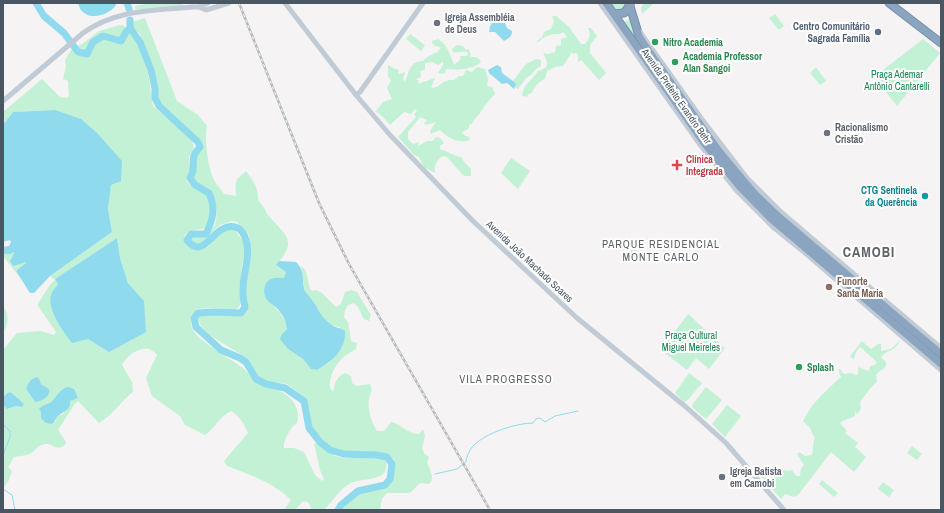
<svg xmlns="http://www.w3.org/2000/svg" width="944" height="513" viewBox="0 0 944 513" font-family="'Archivo Narrow',sans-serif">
	<rect width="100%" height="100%" fill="#f5f3f3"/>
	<g fill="#c3f1d5" fill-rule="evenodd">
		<path d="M150,3H182L183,5L182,6L146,10L135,9V6Z"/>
		<path d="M612,3H626V5L623,11H614Z"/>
		<path d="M644,3H654L642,14L641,8Z"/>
		<path d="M775,14L784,26L779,30L769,18Z"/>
		<path d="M632,15L672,89L670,91L622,23L628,20Z"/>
		<path d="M552,16H556L569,27L581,44H585C590,38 591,35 588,28H591L597,36L590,45V53L606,73L599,80L582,61V60L578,62V54L576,53L573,54L572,52L563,66L555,67L547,71L545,79C539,81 534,87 532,93L528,94L527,97L522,96C523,84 532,81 538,71C551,67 548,63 543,53L548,54L555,52L556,46L561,45V39L567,37L563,32L560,34C550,34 546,35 538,42H536L542,37L544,32L551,29L554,21Z"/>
		<path d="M145,18L177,101L198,115L207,126C204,140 208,166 213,178C216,184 221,189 224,194L236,196C235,182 235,180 246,171C253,180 259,189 258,200C260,203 263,205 264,208C266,211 266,213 269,216C285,235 299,240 276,265L286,272L284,278L267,300C277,309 285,316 287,329L282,334L288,349L303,359L311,369L317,370C340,356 337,352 340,327C324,325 321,314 314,302C311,298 307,295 306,292C302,284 304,274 301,266C310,272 306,284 312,291L316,290L322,293L336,307L341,304L345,292L351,290L357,292L371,315L369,321L364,319L358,307L354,303L348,305L345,310L344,317L348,322L351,341L357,343L356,349C342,357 336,362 331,377C329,384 329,388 333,392C335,383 336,377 345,373L351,376L352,383L357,386L370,384L372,390C365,403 370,420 377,431H384L391,422C402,424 407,434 419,434L423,429L425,436L422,448L424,453L429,457L427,462C429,468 434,476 431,482L429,484L420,483L411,492L408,493H387L382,499L380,510H342C347,503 352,496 359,492C365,489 371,490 378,488C394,485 395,473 394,459L385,453L348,451L332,448L325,442L311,427L308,415L307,401L303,396L287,384L266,381L258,377L245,357L211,336L201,326L197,317C206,312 228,314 239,316L248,307L245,291L246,274L250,262L249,235L237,222L232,221L220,225L213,231L208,239L201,244H195L190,241V238L195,234L207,235C210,232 213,228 215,225C218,216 217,195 209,189C203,185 198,185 193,179L195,169L194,160L196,154L200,150L202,143L174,116L160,104L157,99L158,84L150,58L140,34L132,27V22Z"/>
		<path d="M120,25H123C148,50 148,73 153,106L192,139L194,149L189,157L190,171L186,180C191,188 197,188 204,193C215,202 209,217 205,228C197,231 183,228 184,241L193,250C218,253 212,226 234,229L244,242L245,255L242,264L239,293L241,303L238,308L235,310L213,308L197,309L191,315C190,320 191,326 193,330C200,343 232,359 244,369C249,374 254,381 260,384C266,387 272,387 277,390C292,396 301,408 297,423C291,426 283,441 284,448H294L304,452L315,475L322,481L324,479L320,470L314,443L320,444L335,456L345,458L365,456L384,460L386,461C390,484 362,476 349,484C339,490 332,502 324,510H312L308,502L303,501L295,510H284L291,500C272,482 251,475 227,466L224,461L248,433C243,422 241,418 231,411C220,416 215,428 205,435L185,425L180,416L152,396L146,378L157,355C147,341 128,353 122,365L132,382L133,392C121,401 113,415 99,423L78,401L74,405L58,430L66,442L65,445C57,451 55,445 47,444C38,443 35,453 27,455C23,456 18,456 14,457L8,467L12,471L9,480L3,489V404L8,409L16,406L22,407V402C18,399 15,394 10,392L3,396V350L17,333L41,331L54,335L56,332L38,306V303C44,296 48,285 55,280L50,276L112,232L108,209L111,185L55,110L13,112L3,125V112L42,79L60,97L67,98L69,96L68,81L63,79L66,66L65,60L71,50L82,44L99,31ZM117,238L120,258L128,283L144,301V310L51,295L58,284L55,279ZM36,377L39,378L41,384L48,389L44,399L35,402L26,389L33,378ZM60,392L73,399L70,401L63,414L57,416L55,422L41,418V407L50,403Z"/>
		<path d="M410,34L425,45L421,51L406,39Z"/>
		<path d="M438,39C447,44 451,56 454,65L460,60L461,56H467L468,53L467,52C462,51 458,53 453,52L452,49L457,45L463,46L466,50L469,49L471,57H476L480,60L481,62C472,70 457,70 446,69L445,73L441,74L438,73L443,65V62L438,65L432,62L425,63V70L420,71L421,77L416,79L419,81L418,84L435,78L431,87L433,88C443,85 442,79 454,80L459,76H463L466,70L472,72L477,67L485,69L488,79L487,86L492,87L495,94C489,100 484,106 480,113C477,117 474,118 472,124H470L468,129L462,132L464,135L469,137L470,140C457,144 449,138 440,130L431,134L430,131L436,122L426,125L424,123L427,120L420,117L408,132V139L413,144L419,142L418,146L427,141H433L436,137L440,138L444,143L440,146V149C448,151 453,156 461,157L464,162L471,169V176H465L463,175L447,157L442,156C436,162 434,165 435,173L424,167L419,157L414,155L398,137L416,117L414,114L417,111L415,109L411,114L404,112L390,125L383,117L376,111L383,102L392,99L387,88L391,81L388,76V65L395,69L399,70L398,73L400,74L404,72L405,73L403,79L405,82C409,73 409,61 423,61C425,59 428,56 431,55C436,52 438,53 441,47L435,46L432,43V41Z"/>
		<path d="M923,39L940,53L897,106L874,77Z"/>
		<path d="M536,59L541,60V66L537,68L531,75L526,78L518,89L515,87L513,81L526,64Z"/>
		<path d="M816,67L826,81L820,85L810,73Z"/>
		<path d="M511,158L530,171L518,189L501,173Z"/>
		<path d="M633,248L645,257L641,262L629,252Z"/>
		<path d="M14,251L13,256L26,261V263L16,271L18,275L3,256V252L5,254Z"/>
		<path d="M3,306C9,314 9,324 3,332Z"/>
		<path d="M688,314L725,348L709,369L696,358L687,370L661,350Z"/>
		<path d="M900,340C893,354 889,348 881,357L886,362C887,370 880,369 876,375L877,382C871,386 865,396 860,402L861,409L858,413L857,414L855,411V416C850,419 844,419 840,423L847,431L845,433L858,443L855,447L866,457L854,472L831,452L798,495L794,497L785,494L781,499L761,476V472L762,471L771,479L774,477L775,475L780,477V473L784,470L787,471L792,470L796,476H800L801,469L804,465L797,454L799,452L805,456L812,455L814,440L815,438L813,435L810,428L803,421C812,402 827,390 841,377L839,373V369L841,370L844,374L850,373L856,375L858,374V367L869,371L870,366L875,365L877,362L860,347L856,352L854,359L851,358L850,356L862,341L871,349L878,344H881V351L891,349Z"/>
		<path d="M689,373L702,383L688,400L684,402L675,393Z"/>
		<path d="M706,387L722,400L706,419L693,408L692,405Z"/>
		<path d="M727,405L741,416L725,437L712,424Z"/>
		<path d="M912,446L922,454L917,460L907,453Z"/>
		<path d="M822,480L838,493L834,497L819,484Z"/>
		<path d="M883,482L894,490L889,497L878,489Z"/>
	</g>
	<g fill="#90daee">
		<path d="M78,3H117C112,14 92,21 83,12C80,10 79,6 78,3Z"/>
		<path d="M492,23H505L507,28L512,31C512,37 509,38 504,41L495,32H489L490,26Z"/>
		<path d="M497,65L501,67L502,73L513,81L516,84L514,89L507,83L502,84L489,73L488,70Z"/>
		<path d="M55,110L81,119L97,133L122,161L121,181L111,185L108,209L112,232L50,276L34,293H30L16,271L26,263V262L13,266L10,261L13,256L14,252L10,254H5L3,252V247L9,246L11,242L10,240L3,242V125L13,112Z"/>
		<path d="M117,238L120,258L128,283L144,301L146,332L109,352L88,339L72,343C63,331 47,310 51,295C52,291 56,287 58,284L55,279Z"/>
		<path d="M279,261L296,262C306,272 301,279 305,291C307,294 310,297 313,301C320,311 320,317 332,325C336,328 339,327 345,331C345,335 345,341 343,344C339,356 327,364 317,370L311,369L303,359L288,349L280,339L282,334L287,329C286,323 284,316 280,312C277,307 272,305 268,301C262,295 263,282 271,279C275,277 280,278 284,278L286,272L276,265Z"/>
		<path d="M36,377L39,378C39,378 41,383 41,384C43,386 48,387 49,390C51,397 40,402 35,402L26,389C28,384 30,379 36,377Z"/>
		<path d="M68,387L74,389L78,398L70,401C71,410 64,411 58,416C56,417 55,422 52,424L46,423L41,418V412L39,409C42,405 47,405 51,402C57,397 59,389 68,387Z"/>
		<path d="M10,392C13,393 22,402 24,404L22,407L16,406L7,409L3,404C3,397 3,395 10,392Z"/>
	</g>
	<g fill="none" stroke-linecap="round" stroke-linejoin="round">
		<g stroke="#90daee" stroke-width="1">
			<path d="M3,424L10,431V437L3,455"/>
			<path d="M435,474L457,469L466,462C466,457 470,449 474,445C486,433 516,423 533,423L536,419L540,418L545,422L555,416L578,411"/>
			<path d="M3,489L12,495L15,510"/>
		</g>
		<g stroke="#90daee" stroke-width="7">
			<path d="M36,3L44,16L64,33L78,52L87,54L93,42L103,36L121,41L126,32L130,28"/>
			<path d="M127,3L129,9"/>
			<path d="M130,20V28L140,42L151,70L155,88V98L159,106L198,142L200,147C191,157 194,158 193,169C193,172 191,176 190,178L195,185L209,193C216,208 213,219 206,234H191L187,240C205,263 213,222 235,227C240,228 243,232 245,237C252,255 243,271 243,289C242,295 244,301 245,307L241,313L214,312L198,313L194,318L196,327L221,350L240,358L246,362L256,379L266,384L285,388L304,401L309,428L320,442L330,450L344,454L376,455L387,457L392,464L390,479L385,485L358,491L341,505L338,510"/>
		</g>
		<g stroke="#7690ad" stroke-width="9">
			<g id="highway">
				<path d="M606,3L704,143L739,186L769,217L941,364"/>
				<path d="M629,3L639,36L644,44L718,150L755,194L778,216L941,354"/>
				<path d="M889,3L941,43"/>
				<path d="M614,14L624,13L630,5"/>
			</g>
		</g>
		<g stroke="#c1cbd6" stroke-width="5">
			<path d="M285,3L356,95L390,135L473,221L577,318L686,407L726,443L784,510"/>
			<path d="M600,3L701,146L736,190L773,227L804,252L941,370"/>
			<path d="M199,7L208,3"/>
			<path d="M640,32L701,118L747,178L781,212L941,348"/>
			<path d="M356,95L360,92L423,3"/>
			<path d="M3,101L83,33C116,9 154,11 192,7H199L206,10L229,3"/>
		</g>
		<use href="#highway" stroke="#8ba5c1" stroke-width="7"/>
		<g stroke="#b5b8bd" stroke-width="2.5">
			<path id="rail" d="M239,3L319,203L349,264L490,510"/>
		</g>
		<use href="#rail" stroke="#fff" stroke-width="1" stroke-dasharray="3" stroke-linecap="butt"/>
	</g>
	<g fill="#6b7280" stroke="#fff" stroke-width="1.5">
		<circle cx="437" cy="23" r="4"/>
		<circle cx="827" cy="133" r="4"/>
		<circle cx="722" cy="477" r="4"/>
	</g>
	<circle fill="#5c6f8a" stroke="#fff" stroke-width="1.5" cx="878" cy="32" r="4"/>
	<g fill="#2e9e5b" stroke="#fff" stroke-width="1.5">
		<circle cx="655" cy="42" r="4"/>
		<circle cx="675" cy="62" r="4"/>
		<circle cx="799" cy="367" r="4"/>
	</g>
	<path fill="#e0444e" stroke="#fff" stroke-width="1.5" d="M675 159h4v4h4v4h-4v4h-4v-4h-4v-4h4z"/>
	<circle fill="#0f9aa8" stroke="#fff" stroke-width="1.5" cx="925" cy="196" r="4"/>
	<circle fill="#8d6e63" stroke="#fff" stroke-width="1.5" cx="829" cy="287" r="4"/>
	<g text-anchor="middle" stroke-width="4" stroke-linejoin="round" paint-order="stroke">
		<g font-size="10" font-weight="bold" fill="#5b616d" stroke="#fff" text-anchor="start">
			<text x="445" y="21">Igreja Assembléia<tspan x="445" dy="12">de Deus</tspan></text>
			<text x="835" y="131">Racionalismo<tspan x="835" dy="12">Cristão</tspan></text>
			<text x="730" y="475">Igreja Batista<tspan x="730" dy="12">em Camobi</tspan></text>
		</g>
		<g font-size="10" font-weight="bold" fill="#4e5e75" stroke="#fff" text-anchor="end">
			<text x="870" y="30">Centro Comunitário<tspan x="870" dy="12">Sagrada Família</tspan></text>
		</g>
		<g font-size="10" font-weight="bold" fill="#27864d" stroke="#fff" text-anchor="start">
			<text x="663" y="46">Nitro Academia</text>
			<text x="683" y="60">Academia Professor<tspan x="683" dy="12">Alan Sangoi</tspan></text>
			<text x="807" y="371">Splash</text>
		</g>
		<g font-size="10" fill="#17864f" stroke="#fff">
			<text x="897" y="78">Praça Ademar<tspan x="897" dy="12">Antônio Cantarelli</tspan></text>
			<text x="691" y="339">Praça Cultural<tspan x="691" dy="12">Miguel Meireles</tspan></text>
		</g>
		<g font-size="10" fill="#4a5661" stroke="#fff">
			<text transform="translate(677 96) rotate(55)" y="4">Avenida Prefeito Evandro Behr</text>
			<text transform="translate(530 261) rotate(43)" y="4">Avenida João Machado Soares</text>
		</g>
		<g font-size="10" font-weight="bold" fill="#be3a42" stroke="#fff" text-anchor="start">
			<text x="686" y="163">Clínica<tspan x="686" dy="12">Integrada</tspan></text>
		</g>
		<g font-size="10" font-weight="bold" fill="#0d838f" stroke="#fff" text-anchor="end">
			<text x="917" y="194">CTG Sentinela<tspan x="917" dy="12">da Querência</tspan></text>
		</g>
		<g font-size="10" font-weight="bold" fill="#785e54" stroke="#fff" text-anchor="start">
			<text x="837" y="285">Funorte<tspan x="837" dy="12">Santa Maria</tspan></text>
		</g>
		<g font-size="11" letter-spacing="1" fill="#5f6368" stroke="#fff">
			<text x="661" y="248">PARQUE RESIDENCIAL<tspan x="661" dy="13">MONTE CARLO</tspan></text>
			<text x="506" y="383">VILA PROGRESSO</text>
		</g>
		<g font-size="14" font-weight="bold" letter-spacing="1" fill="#5f6368" stroke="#fff">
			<text x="869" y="257">CAMOBI</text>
		</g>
	</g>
	<rect width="944" height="513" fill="none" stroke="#4a5661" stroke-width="8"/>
</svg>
